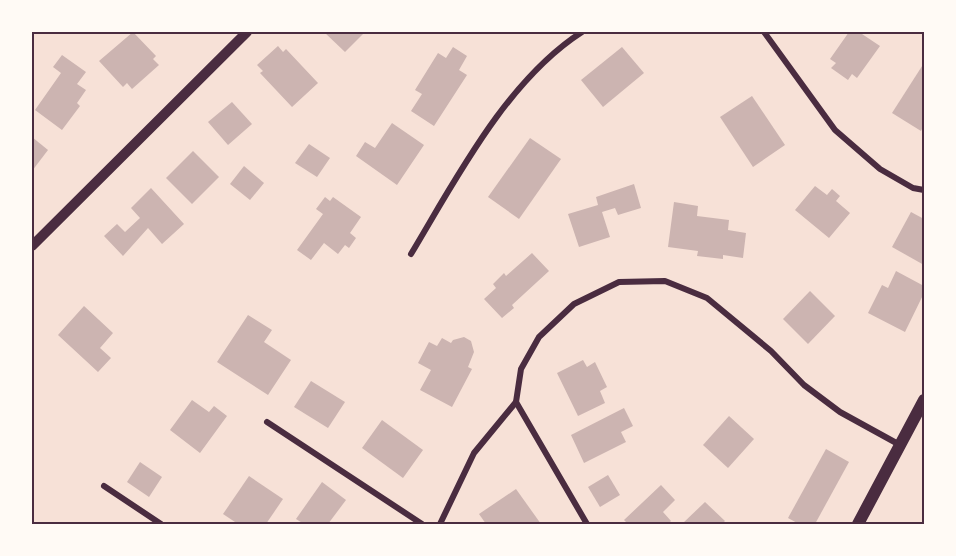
<svg xmlns="http://www.w3.org/2000/svg" width="956" height="556" viewBox="0 0 956 556" font-family="'Titillium Web',sans-serif">
	<rect width="100%" height="100%" fill="#f7e1d7"/>
	<g fill="#ccb4b1">
		<path d="M133,32L156,56L153,59L159,65L132,89L127,83L123,87L99,61Z"/>
		<path d="M324,32H365L345,52Z"/>
		<path d="M849,32H859L880,46L857,78L852,74L848,80L831,68L836,63L830,59Z"/>
		<path d="M278,46L283,52L286,49L318,83L292,107L260,73L263,71L257,65Z"/>
		<path d="M453,47L467,56L459,70L467,75L434,126L411,111L422,94L415,90L438,53L446,58Z"/>
		<path d="M622,47L644,73L603,107L581,80Z"/>
		<path d="M62,55L86,72L77,84L86,90L77,103L80,106L62,130L35,110L61,73L53,67Z"/>
		<path d="M924,63V125L921,131L892,113Z"/>
		<path d="M752,96L785,145L753,167L720,117Z"/>
		<path d="M232,102L252,124L228,145L208,122Z"/>
		<path d="M392,123L424,145L397,185L356,156L365,142L375,148Z"/>
		<path d="M32,137L48,150L32,171Z"/>
		<path d="M530,138L561,159L519,219L488,197Z"/>
		<path d="M309,144L330,158L317,177L295,163Z"/>
		<path d="M193,151L219,177L192,204L166,178Z"/>
		<path d="M244,166L264,183L250,200L230,184Z"/>
		<path d="M634,184L641,208L618,215L615,208L602,212L610,237L579,247L568,214L598,205L596,197Z"/>
		<path d="M815,186L827,195L832,189L840,196L836,201L850,213L829,238L795,210Z"/>
		<path d="M151,188L184,224L162,244L148,228L123,256L104,236L117,224L125,232L140,218L131,208Z"/>
		<path d="M325,197L330,201L333,197L361,217L350,233L356,238L349,248L345,245L338,254L324,243L311,260L297,250L323,214L316,209Z"/>
		<path d="M674,202L698,206L697,216L729,220L728,230L746,233L743,258L723,255V259L697,256L698,251L668,247Z"/>
		<path d="M911,212L924,219V265L892,247Z"/>
		<path d="M532,253L549,271L512,305L514,308L502,318L484,299L496,288L493,284L504,273L506,276Z"/>
		<path d="M896,271L924,286V293L905,332L868,313L882,285L888,288Z"/>
		<path d="M810,291L835,316L808,344L783,319Z"/>
		<path d="M84,306L113,333L100,348L111,358L98,372L58,335Z"/>
		<path d="M248,315L272,330L264,342L291,360L268,395L217,362Z"/>
		<path d="M464,337L471,341L474,352L468,367L472,369L452,407L420,390L431,370L418,363L429,342L437,346L442,338L451,343L453,340Z"/>
		<path d="M583,360L587,367L595,362L607,387L600,391L605,403L578,416L557,373Z"/>
		<path d="M311,381L345,402L328,428L294,407Z"/>
		<path d="M192,400L209,412L214,406L227,416L200,453L170,430Z"/>
		<path d="M624,408L633,426L621,432L626,442L584,463L571,435Z"/>
		<path d="M729,416L754,439L728,468L703,445Z"/>
		<path d="M382,420L423,450L403,478L362,448Z"/>
		<path d="M826,449L849,462L815,524H799L788,518Z"/>
		<path d="M140,462L162,477L149,497L127,482Z"/>
		<path d="M608,475L620,495L600,507L588,487Z"/>
		<path d="M249,476L283,499L266,524H238L223,514Z"/>
		<path d="M322,482L346,500L328,524H304L296,519Z"/>
		<path d="M661,485L675,500L663,512L671,521L668,524H628L624,520Z"/>
		<path d="M516,489L541,524H486L479,514Z"/>
		<path d="M705,502L725,521L722,524H682Z"/>
	</g>
	<g fill="none" stroke-linecap="round" stroke-linejoin="round">
		<g stroke="#4a2c40" stroke-width="6">
			<path d="M764,32L835,130L880,169L913,188L924,190"/>
			<path d="M411,254C456,179 507,80 582,32"/>
			<path d="M267,422L422,524"/>
			<path d="M104,486L161,524"/>
			<path d="M440,524L474,453L516,402"/>
			<path d="M587,524L516,402L521,369L539,337L574,304L619,282L665,281L707,298L771,351L804,385L840,412L900,445"/>
		</g>
		<path stroke="#4a2c40" stroke-width="10" d="M32,246L247,32"/>
		<path stroke="#4a2c40" stroke-width="12" d="M858,524L924,400"/>
	</g>
	<rect width="956" height="556" fill="none" stroke="#fffaf5" stroke-width="66"/>
	<rect x="33" y="33" width="890" height="490" fill="none" stroke="#4a2c40" stroke-width="2"/>
</svg>
